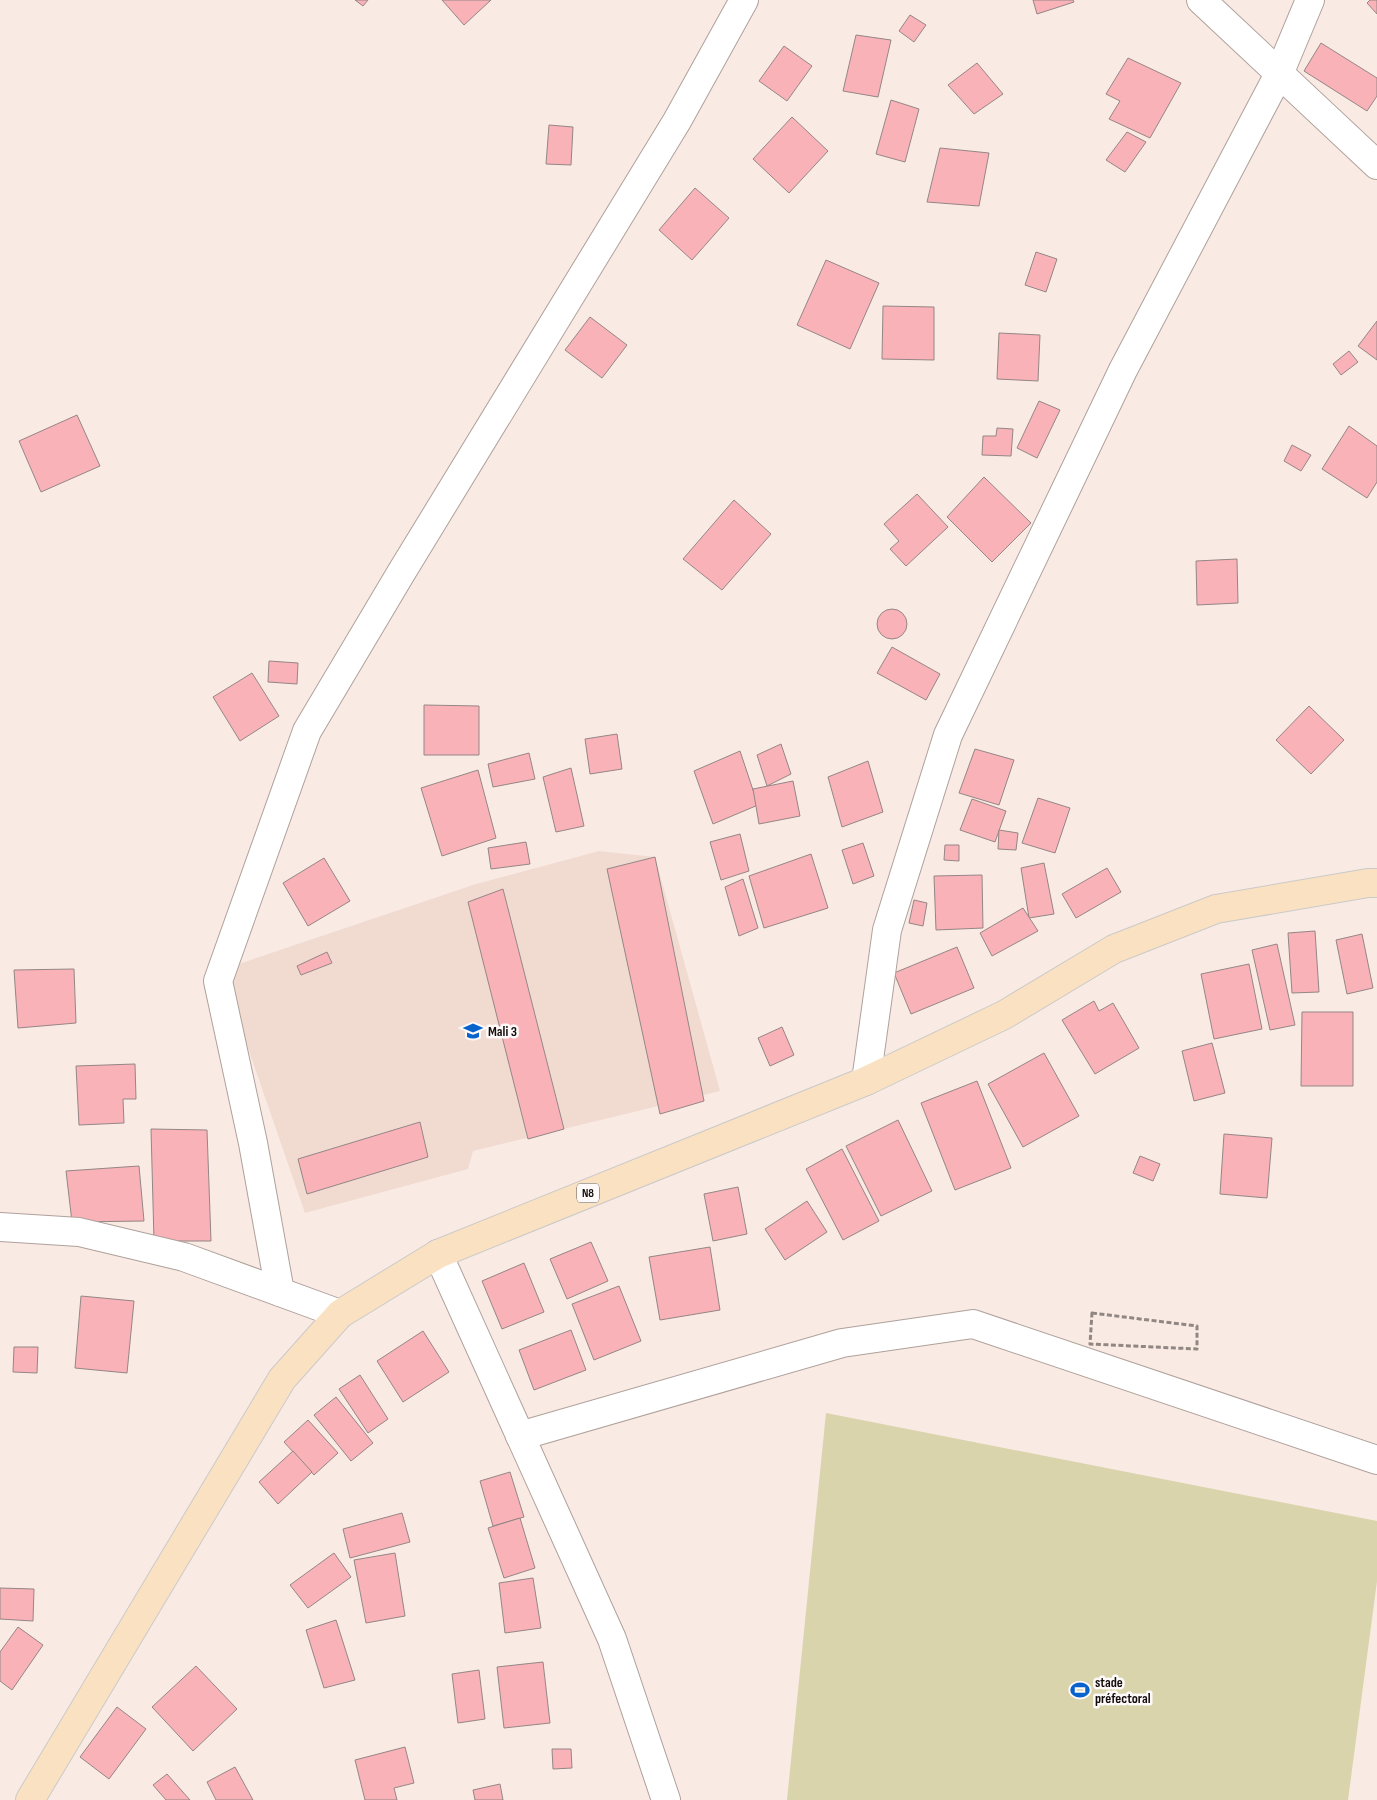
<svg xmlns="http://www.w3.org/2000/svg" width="1377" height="1800" viewBox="0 0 1377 1800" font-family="'Sofia Sans Condensed',sans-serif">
	<rect width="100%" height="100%" fill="#f9eae4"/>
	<path fill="#f1dbd1" d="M599,851L655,857L720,1091L473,1151L468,1169L305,1213L221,970L476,884Z"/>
	<path fill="#d9d4ac" d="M826,1413L1377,1521V1581L1348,1800H787Z"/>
	<g fill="#f9b2b7" stroke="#958686">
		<path d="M355,0H368L363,6Z"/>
		<path d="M442,0H491L464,25Z"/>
		<path d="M1033,0H1073L1074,2L1037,14Z"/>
		<path d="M1370,0H1377V14L1367,3Z"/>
		<path d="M910,15L926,25L914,42L899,31Z"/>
		<path d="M856,35L891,40L878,97L843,91Z"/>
		<path d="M1321,43L1377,78V96L1367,111L1304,71Z"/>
		<path d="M784,46L812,66L787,101L759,81Z"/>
		<path d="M1128,58L1181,83L1150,138L1109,119L1120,101L1106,94Z"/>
		<path d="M977,63L1003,94L974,114L948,85Z"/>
		<path d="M891,100L919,109L905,162L876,154Z"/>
		<path d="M792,117L828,151L789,193L753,159Z"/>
		<path d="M549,125L573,127L571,165L546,164Z"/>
		<path d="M1127,132L1146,142L1125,172L1106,160Z"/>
		<path d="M940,148L989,153L979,206L927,202Z"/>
		<path d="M695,188L729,218L692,260L659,230Z"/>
		<path d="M1036,252L1057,259L1046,292L1025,285Z"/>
		<path d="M826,260L879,283L850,349L797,325Z"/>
		<path d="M883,306L934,307V360L882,359Z"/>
		<path d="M590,317L627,345L602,378L565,350Z"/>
		<path d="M1377,321V360L1358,346Z"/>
		<path d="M999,333L1040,335L1038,381L997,379Z"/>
		<path d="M1349,351L1358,362L1341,375L1333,364Z"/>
		<path d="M1039,401L1060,410L1037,458L1017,448Z"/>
		<path d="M77,415L100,466L41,492L19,441Z"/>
		<path d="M1349,426L1377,446V482L1367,498L1322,469Z"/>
		<path d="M997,428L1013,429L1011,456L982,455L983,436H996Z"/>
		<path d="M1292,445L1311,455L1301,471L1284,461Z"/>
		<path d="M984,477L1031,523L992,562L947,517Z"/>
		<path d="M917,494L948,527L906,566L890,549L899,541L884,524Z"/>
		<path d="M734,500L771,534L722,590L683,559Z"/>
		<path d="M1237,559L1238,603L1197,605L1196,561Z"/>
		<circle cx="892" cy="624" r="15"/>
		<path d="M892,647L940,674L926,700L877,673Z"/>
		<path d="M269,661L298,663L297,684L268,682Z"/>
		<path d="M252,673L279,716L240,741L213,697Z"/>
		<path d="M424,705L479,706V755H424Z"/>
		<path d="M1309,706L1344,740L1311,774L1276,740Z"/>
		<path d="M617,734L622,769L590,774L585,739Z"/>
		<path d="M781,744L791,774L767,786L757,755Z"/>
		<path d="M975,749L1014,760L999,805L959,793Z"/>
		<path d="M740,751L758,805L713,824L694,771Z"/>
		<path d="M529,753L535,779L493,787L488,764Z"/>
		<path d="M868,761L883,812L842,827L828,777Z"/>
		<path d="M571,768L584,826L556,832L543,777Z"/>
		<path d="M478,770L496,838L442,856L421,788Z"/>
		<path d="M793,781L800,816L759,824L753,789Z"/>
		<path d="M1038,798L1070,808L1055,853L1022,843Z"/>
		<path d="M972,799L1006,811L995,842L960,830Z"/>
		<path d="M999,830L1018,833L1016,850L998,849Z"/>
		<path d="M740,834L749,871L721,880L710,842Z"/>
		<path d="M526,842L530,864L491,869L488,848Z"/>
		<path d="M863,843L874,876L853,884L842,850Z"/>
		<path d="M945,845H959V861L944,860Z"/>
		<path d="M811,854L828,908L764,928L749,876Z"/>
		<path d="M655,857L704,1101L660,1114L607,869Z"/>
		<path d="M324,858L350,901L308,926L283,883Z"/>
		<path d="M1044,863L1054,914L1029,918L1021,868Z"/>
		<path d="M1107,868L1121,892L1076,918L1062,894Z"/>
		<path d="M982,875L983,928L936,930L934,876Z"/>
		<path d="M743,879L758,928L739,936L725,887Z"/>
		<path d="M503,889L564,1129L528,1139L468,902Z"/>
		<path d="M914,900L927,903L923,926L909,923Z"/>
		<path d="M1023,908L1038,931L992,956L980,933Z"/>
		<path d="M1315,931L1319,992L1292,993L1288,933Z"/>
		<path d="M1362,934L1373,988L1347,994L1336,940Z"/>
		<path d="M1277,944L1295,1025L1270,1030L1252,950Z"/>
		<path d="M957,947L974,988L911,1014L894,973Z"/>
		<path d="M327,952L332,963L301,975L297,966Z"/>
		<path d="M1249,964L1262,1029L1214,1039L1201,974Z"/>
		<path d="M74,969L76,1023L18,1028L14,970Z"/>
		<path d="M1094,1001L1099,1011L1113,1003L1139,1048L1095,1074L1062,1020Z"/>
		<path d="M1302,1012H1353V1086H1301Z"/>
		<path d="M782,1027L794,1055L770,1066L758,1038Z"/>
		<path d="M1212,1043L1225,1093L1194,1101L1182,1051Z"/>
		<path d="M1044,1053L1079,1116L1023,1147L988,1084Z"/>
		<path d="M135,1064L136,1099H123L124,1123L79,1125L76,1066Z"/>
		<path d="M977,1081L1011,1168L955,1190L921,1103Z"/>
		<path d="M898,1120L932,1191L881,1216L846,1146Z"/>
		<path d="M420,1122L428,1157L307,1194L298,1159Z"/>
		<path d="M151,1129L207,1130L211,1241H154Z"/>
		<path d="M1224,1134L1272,1138L1267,1198L1220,1194Z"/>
		<path d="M842,1149L879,1221L843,1240L806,1169Z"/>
		<path d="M1140,1156L1160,1164L1153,1181L1133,1173Z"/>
		<path d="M139,1166L144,1221L72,1222L66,1171Z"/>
		<path d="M738,1187L747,1234L713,1241L704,1194Z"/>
		<path d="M807,1201L827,1232L785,1260L765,1229Z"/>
		<path d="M591,1242L608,1281L567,1299L550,1259Z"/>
		<path d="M710,1247L720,1310L660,1320L649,1257Z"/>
		<path d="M524,1263L544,1312L502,1329L482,1281Z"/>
		<path d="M619,1286L641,1341L594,1360L572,1304Z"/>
		<path d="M81,1296L134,1301L127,1373L75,1368Z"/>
		<path d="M571,1330L586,1370L534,1390L519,1350Z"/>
		<path d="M423,1331L449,1372L403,1402L377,1361Z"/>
		<path d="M14,1347H38L37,1373L13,1372Z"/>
		<path d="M360,1375L388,1419L368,1433L339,1389Z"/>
		<path d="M336,1397L373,1443L351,1461L314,1415Z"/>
		<path d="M308,1420L338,1453L314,1475L284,1442Z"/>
		<path d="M293,1451L312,1472L278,1504L259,1482Z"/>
		<path d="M510,1472L524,1517L493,1526L480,1481Z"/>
		<path d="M402,1513L410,1542L350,1558L343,1529Z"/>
		<path d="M520,1518L535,1568L504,1578L488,1528Z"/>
		<path d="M334,1553L351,1577L308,1608L290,1585Z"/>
		<path d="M395,1553L405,1616L366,1623L354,1560Z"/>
		<path d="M533,1578L541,1628L505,1633L499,1583Z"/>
		<path d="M0,1588L34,1589L33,1621L0,1619Z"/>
		<path d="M336,1620L355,1680L324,1688L306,1630Z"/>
		<path d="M18,1627L43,1645L12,1690L0,1681V1652Z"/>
		<path d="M543,1662L550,1723L504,1728L497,1667Z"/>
		<path d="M196,1666L237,1709L193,1751L152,1707Z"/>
		<path d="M479,1670L485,1719L458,1723L452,1674Z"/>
		<path d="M117,1707L146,1729L109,1779L80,1757Z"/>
		<path d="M405,1747L414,1783L394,1788L397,1800H365L355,1760Z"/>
		<path d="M552,1749H571L572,1768L553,1769Z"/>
		<path d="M235,1767L253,1800H216L207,1782Z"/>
		<path d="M167,1774L190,1800H166L153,1785Z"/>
		<path d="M500,1784L503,1800H475L473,1790Z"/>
	</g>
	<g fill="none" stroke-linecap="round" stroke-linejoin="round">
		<g stroke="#afa19b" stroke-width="30">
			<g id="minor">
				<path d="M1201,0L1377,165"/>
				<path d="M866,1081L887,930L948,735L1123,370L1279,74L1310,0"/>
				<path d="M0,1227L79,1232L184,1257L340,1314"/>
				<path d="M438,1254L612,1639L666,1800"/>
				<path d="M280,1292L253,1143L218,981L307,731L401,573L677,121L744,0"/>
				<path d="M520,1436L842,1343L973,1324L1377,1460"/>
			</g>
		</g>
		<g stroke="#cbcac9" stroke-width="30">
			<path id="major" d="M30,1800L282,1379L340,1314L438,1254L866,1081L1004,1015L1114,949L1216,909L1368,883H1377"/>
		</g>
		<path stroke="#918782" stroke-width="3" stroke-dasharray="5 2.5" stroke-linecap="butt" d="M1092,1313L1197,1326V1349L1090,1344Z"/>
		<use href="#minor" stroke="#fff" stroke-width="28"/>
		<use href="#major" stroke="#fae1c1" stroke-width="28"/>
	</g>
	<defs>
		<g id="school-bare" transform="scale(1.5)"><path d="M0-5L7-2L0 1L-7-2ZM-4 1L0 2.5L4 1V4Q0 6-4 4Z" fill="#0863cc" stroke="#fdfaf9" stroke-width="2.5" paint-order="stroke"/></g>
		<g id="stadium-bare" transform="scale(1.5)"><path d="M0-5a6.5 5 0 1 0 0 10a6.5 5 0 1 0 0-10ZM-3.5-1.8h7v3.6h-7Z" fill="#0863cc" stroke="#fdfaf9" stroke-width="2.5" paint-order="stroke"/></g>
	</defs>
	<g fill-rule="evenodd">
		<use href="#school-bare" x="473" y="1031"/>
		<use href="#stadium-bare" x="1080" y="1690"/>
	</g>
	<g text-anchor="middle" stroke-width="5" stroke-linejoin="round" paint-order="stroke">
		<rect fill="#fdfaf9" stroke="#585452" stroke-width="1" x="577" y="1183.5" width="22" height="19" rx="4"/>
		<g font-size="12" font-weight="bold" fill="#120d0b">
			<text x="588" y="1197">N8</text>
		</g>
		<g font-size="14" font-weight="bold" fill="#120d0b" stroke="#fdfaf9" text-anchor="start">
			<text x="488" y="1036">Mali 3</text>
			<text x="1095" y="1687">stade<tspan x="1095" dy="16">préfectoral</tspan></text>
		</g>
	</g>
</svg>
